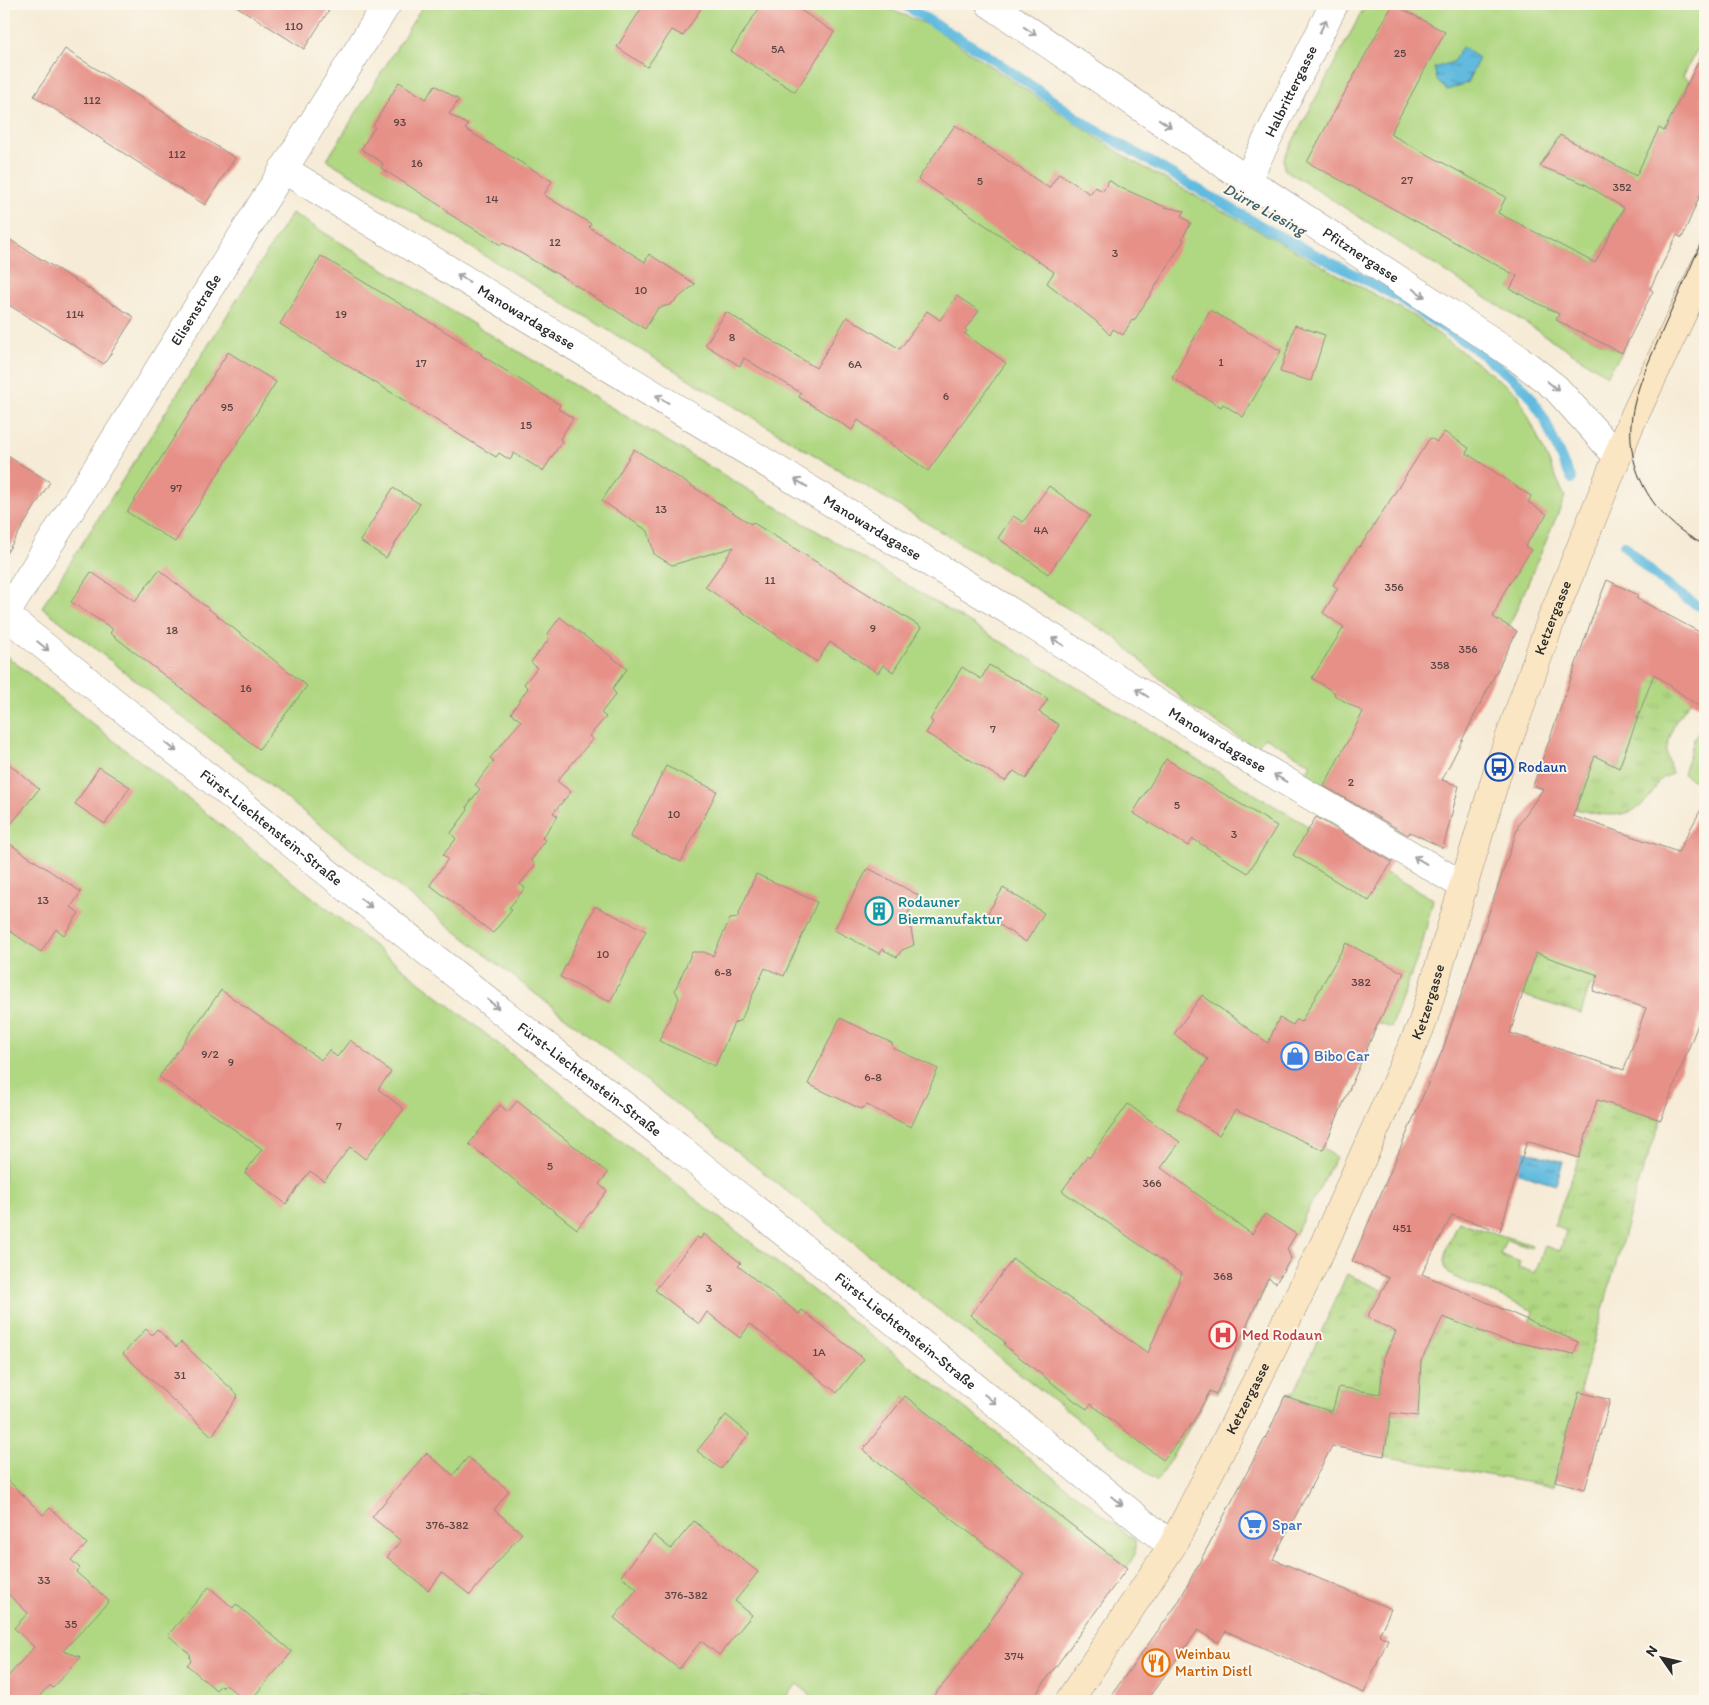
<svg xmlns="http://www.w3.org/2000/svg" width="1709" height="1705" viewBox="0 0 1709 1705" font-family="Itim,sans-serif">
	<defs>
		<pattern id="grass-tufts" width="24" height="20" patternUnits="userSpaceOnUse" patternTransform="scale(1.25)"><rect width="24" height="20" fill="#b0d782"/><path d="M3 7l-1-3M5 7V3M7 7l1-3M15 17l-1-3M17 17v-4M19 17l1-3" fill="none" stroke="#98b970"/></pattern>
		<pattern id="water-ripples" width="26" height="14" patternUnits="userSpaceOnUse" patternTransform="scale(1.25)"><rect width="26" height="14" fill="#62bbdf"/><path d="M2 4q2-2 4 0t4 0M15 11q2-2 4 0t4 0" fill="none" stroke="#5198b5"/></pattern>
	</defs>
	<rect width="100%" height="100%" fill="#fbf7ec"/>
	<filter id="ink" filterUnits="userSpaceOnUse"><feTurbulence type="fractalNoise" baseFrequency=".02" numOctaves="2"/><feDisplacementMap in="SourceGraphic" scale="10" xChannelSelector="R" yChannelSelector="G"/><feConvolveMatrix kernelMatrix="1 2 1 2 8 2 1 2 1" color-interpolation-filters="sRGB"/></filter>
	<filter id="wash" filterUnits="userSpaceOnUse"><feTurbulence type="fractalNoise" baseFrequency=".0096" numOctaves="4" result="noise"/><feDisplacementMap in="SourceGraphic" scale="20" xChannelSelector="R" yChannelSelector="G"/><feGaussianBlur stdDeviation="1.12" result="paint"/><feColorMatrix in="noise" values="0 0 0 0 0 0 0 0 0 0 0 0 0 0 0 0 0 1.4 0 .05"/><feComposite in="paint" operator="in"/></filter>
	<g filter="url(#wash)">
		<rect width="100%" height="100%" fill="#f6ebd6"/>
		<g fill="url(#grass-tufts)" stroke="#6e8156">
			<path d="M1649,664L1691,700L1674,724L1666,751L1672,774C1654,782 1661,781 1651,795C1632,822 1602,816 1576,809L1595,756L1619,768L1648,690Z"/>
			<path d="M1705,723V787L1683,774L1694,739Z"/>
			<path d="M1690,913L1705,918V968L1612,936L1594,986L1590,985L1581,1014L1522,995L1538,947Z"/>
			<path d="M1564,1089L1661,1120L1638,1185L1553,1487L1384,1456L1391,1413L1418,1415L1421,1361L1443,1317L1500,1339L1536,1324L1530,1321L1534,1311L1454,1277C1433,1264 1452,1239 1459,1222L1532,1245L1531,1248L1506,1240L1500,1254L1520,1262L1518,1267L1535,1273L1545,1246L1560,1251L1566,1231L1554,1226L1579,1158L1587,1133Z"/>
			<path d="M1347,1274L1382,1290L1367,1317L1396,1332L1384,1357L1380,1394L1339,1387L1332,1412L1285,1396L1295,1391Z"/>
		</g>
		<g fill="#b0d782" stroke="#6e8156">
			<path d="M424,4H881L889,9L931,26L1129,159L1417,318L1518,394L1565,497L1509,627L1338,588L1323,613L1384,652L1424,672L1341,755L1324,786L1305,776L1311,764L1265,737L1256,748L1190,706L1115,637L327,160Z"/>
			<path d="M1366,4H1705V49L1699,46L1683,76L1689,80L1664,131L1659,129L1643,162L1660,189L1560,135L1540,166L1585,184L1624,207L1595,263L1540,234L1510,289L1559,314L1556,320L1622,353L1607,375L1284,169V158Z"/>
			<path d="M292,213L509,346L1386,873L1433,899L1422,945L1391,1028L1378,1023L1323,1149L1336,1157L1287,1249L1291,1258L1276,1283L1268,1279L1217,1394L1210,1391L1193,1422L1157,1481L42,607Z"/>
			<path d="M4,654L709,1210L1135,1540V1554L1127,1568L905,1396L864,1450L1024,1575L948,1679L929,1701H818L797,1684L783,1701H4Z"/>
		</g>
		<g fill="url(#water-ripples)" stroke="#467385">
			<path d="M1462,47L1479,58L1467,83L1447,90L1438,82L1434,68L1453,62Z"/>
			<path d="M1522,1150L1563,1162L1556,1184L1515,1172Z"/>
		</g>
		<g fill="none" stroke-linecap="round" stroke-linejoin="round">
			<g stroke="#62bbdf" stroke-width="10">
				<path d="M902,4L984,53L1091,127L1272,232L1396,296L1474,348L1519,383L1529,394L1545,420L1564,465L1572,479"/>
				<path d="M1624,545C1648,571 1674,594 1705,609"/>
			</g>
		</g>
		<g id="blocks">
			<g fill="#e69087" fill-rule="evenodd">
				<path d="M233,4H333L304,49Z"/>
				<path d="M633,4H704L683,36L672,30L647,67L617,47L641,9Z"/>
				<path d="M762,4H791L834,32L795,92L731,51Z"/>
				<path d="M1393,4L1445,32L1390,134L1506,197L1498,213L1595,263L1624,208L1585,184L1540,166L1560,135L1636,176L1659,128L1664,131L1705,48V183L1682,238L1677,235L1650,289L1653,291L1622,353L1556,320L1559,314L1510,289L1517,276L1307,162Z"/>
				<path d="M65,49L235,158L205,205L34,96Z"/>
				<path d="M399,82L426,99L435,85L459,100L449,114L468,125L465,129L552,181L544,195L591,224L589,227L645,262L649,254L695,284L670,305L658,308L645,329L566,279L503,243L501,245L446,212L447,210L381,168L383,163L361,149L375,127L373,126Z"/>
				<path d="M955,125L1049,188L1059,173L1090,194L1095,187L1103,191L1109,180L1117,186L1165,207L1184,211L1181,216L1191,223L1182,239L1184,240L1134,321L1132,320L1123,335L1113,329L1110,335L1097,322L1047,283L1054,272L918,179Z"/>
				<path d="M4,236L134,317L104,364L4,302Z"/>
				<path d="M321,256L482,354L481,355L560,405L558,409L573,418L560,439L562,441L543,471L514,453L510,460L499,453L496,457L280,324Z"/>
				<path d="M957,296L979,311L965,329L967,331L965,334L1006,363L928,471L858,420L852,430L799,397L801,393L744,358L740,366L705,345L726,312L816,368L847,317L900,349L927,311L940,320Z"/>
				<path d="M1210,310L1281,351L1243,417L1223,404L1221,407L1172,378Z"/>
				<path d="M1295,325L1325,335L1311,381L1280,372Z"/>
				<path d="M228,352L276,382L175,542L127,512Z"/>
				<path d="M1444,432L1469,448L1466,453L1531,496L1528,502L1547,514L1525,546L1531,550L1504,592L1493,617L1517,631L1442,780L1459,786L1443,848L1410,832L1408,835L1324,786L1363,712L1334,695L1335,693L1312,678L1344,627L1323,613L1338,588L1333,585L1359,546L1360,547L1430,438L1437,442Z"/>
				<path d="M634,449L751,524L752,522L921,627L893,672L883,665L878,673L830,642L817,662L705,587L734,547L672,565L654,554L648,531L602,501Z"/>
				<path d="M4,454L50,482L4,557Z"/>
				<path d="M1049,486L1090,516L1048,574L998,538L1013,516L1023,522Z"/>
				<path d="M393,488L420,504L386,558L360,541Z"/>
				<path d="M159,570L307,686L259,749L110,633L113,629L71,602L91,572L135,601Z"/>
				<path d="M1607,580L1638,595L1636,598L1705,635V711L1654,674L1619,768L1595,756L1573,816L1678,852L1705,802V1006L1661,1120L1597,1100L1579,1158L1527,1141L1500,1231L1452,1215L1422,1274L1578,1342L1574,1354L1500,1339L1443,1317L1421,1361L1418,1416L1391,1413L1384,1456L1332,1446L1273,1559L1391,1609L1379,1635L1388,1639L1364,1693L1226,1631L1218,1643L1198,1630L1146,1701H1107L1178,1603L1270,1429L1285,1396L1332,1412L1339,1387L1380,1394L1384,1357L1396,1332L1367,1317L1389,1278L1352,1261L1443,1049L1519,824L1543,789L1533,786L1595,610ZM1536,953L1598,975L1593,991L1646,1008L1624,1070L1510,1033Z"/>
				<path d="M560,617L627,669L612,689L616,694L601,713L606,717L589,736L593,739L557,781L571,792L553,813L558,816L542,838L546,840L531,860L535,865L520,884L525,888L509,908L512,910L493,933L430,885L448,859L443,855L456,839L451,833L468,810L467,806L480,789L475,785L494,761L490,758L521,721L511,713L528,688L524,684L537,668L531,662L549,639L547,635Z"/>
				<path d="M989,665L1015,680L1016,679L1048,699L1039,712L1059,725L1026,779L1014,771L1005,781L926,733L933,722L930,720L962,667L981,679Z"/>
				<path d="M1166,759L1277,826L1248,873L1193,839L1188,846L1133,813Z"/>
				<path d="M4,760L39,789L4,833Z"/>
				<path d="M666,766L717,791L681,862L630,837Z"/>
				<path d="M99,767L130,787L105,824L75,804Z"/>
				<path d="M1316,817L1392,862L1369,901L1293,855Z"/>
				<path d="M4,840L81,892L71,907L79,913L64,935L56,929L41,952L4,927Z"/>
				<path d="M868,868L918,895L904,921L910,924L914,945L902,950L897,957L882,949L880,954L834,930Z"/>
				<path d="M756,874L817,902L784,976L765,968L741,1020L734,1023L715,1066L659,1041L679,998L675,990L692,952H704L713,956L730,919L737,918Z"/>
				<path d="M1003,888L1044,913L1026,942L986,916Z"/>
				<path d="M595,906L646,931L610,1002L560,977Z"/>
				<path d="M1346,943L1404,973L1378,1023L1323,1150L1235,1110L1219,1135L1177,1108L1208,1059L1174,1034L1202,995L1268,1043L1279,1018L1293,1025L1296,1020L1301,1022Z"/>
				<path d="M221,990L321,1060L329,1050L337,1057L350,1040L391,1072L378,1089L404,1109L365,1159L350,1147L324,1181L310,1171L286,1204L245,1173L262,1149L159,1077Z"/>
				<path d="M840,1018L892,1043L893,1048L938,1069L911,1127L867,1105L861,1109L808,1084Z"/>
				<path d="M517,1101L608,1173L599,1184L607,1191L577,1229L469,1144L500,1105L508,1112Z"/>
				<path d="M1128,1104L1180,1142L1161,1168L1252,1234L1265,1214L1296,1234L1287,1249L1291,1258L1276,1283L1268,1278L1216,1394L1210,1391L1193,1422L1163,1460L1091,1404L1087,1409L1075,1401L1004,1345L1005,1342L970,1315L1013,1259L1148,1353L1182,1274L1062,1191L1087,1156L1089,1158Z"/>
				<path d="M704,1234L741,1263L738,1266L799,1314L802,1310L864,1359L837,1393L750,1324L740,1338L707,1312L699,1324L655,1290L697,1237L700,1239Z"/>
				<path d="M146,1329L152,1335L157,1329L176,1347L181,1342L238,1395L212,1436L123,1354Z"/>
				<path d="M1579,1392L1610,1400L1585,1489L1555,1481Z"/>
				<path d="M905,1396L1127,1568L1031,1701H929L948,1679L1024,1575L863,1450Z"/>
				<path d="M726,1415L749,1434L721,1469L697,1451Z"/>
				<path d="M426,1453L453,1475L468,1457L509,1491L494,1510L522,1533L470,1595L442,1573L428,1590L387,1557L401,1541L372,1517Z"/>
				<path d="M4,1476L43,1515L50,1508L87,1544L71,1560L80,1568L76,1572L109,1601L63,1651L81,1657L53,1688L50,1685L35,1701H4V1681L34,1647L14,1628L28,1613L4,1590Z"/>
				<path d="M694,1521L758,1572L735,1601L752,1615L719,1655L701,1641L679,1669L614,1618L637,1589L621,1576L654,1535L671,1549Z"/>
				<path d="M209,1587L233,1608L236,1604L292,1652L250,1701H245L225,1684L222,1687L221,1685L216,1690L187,1665L191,1660L189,1657L191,1655L168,1635Z"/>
			</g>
		</g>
	</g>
	<g filter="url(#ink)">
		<use href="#blocks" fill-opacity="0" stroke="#908b80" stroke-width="1"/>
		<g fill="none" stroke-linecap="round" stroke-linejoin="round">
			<g stroke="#908b80" stroke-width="29">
				<g id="minor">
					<path id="s1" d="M990,4L1247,180L1515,356L1556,388L1617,456"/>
					<path id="s2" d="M283,169L1008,610L1231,749L1462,885"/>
					<path id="s3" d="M1247,180L1334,4"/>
					<path id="s4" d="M4,614L510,1018L678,1147L1172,1546"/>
					<path id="s5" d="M5,615L387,4"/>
				</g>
			</g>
			<g stroke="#908b80" stroke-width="29">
				<g id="secondary">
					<path id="s6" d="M1069,1701L1172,1546L1262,1370L1324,1244L1422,1024L1499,767L1550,623L1630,425L1705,266"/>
				</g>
			</g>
			<use href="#minor" stroke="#fff" stroke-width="28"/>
			<use href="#secondary" stroke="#fbe6c4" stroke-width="28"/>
			<path stroke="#2b2b2b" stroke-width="1" d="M1705,233C1692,265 1678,296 1664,327C1653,353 1640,378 1634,405C1620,464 1652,520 1705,545"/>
		</g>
		<defs><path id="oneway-shaft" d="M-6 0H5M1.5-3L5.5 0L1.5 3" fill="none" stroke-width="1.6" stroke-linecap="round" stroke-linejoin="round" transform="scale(1.25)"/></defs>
		<g stroke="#a0a0a0">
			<use href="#oneway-shaft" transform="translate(1323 26) rotate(-64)"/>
			<use href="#oneway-shaft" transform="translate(1030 31) rotate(34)"/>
			<use href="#oneway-shaft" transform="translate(1165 123) rotate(34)"/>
			<use href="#oneway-shaft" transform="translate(463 278) rotate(-149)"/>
			<use href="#oneway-shaft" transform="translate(1419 293) rotate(33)"/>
			<use href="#oneway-shaft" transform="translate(1553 386) rotate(40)"/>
			<use href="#oneway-shaft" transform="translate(662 399) rotate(-149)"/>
			<use href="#oneway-shaft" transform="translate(801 483) rotate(-149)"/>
			<use href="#oneway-shaft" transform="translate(1058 642) rotate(-148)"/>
			<use href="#oneway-shaft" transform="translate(43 646) rotate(39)"/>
			<use href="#oneway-shaft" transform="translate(1142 693) rotate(-148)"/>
			<use href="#oneway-shaft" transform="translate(171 747) rotate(39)"/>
			<use href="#oneway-shaft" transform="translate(1280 778) rotate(-149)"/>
			<use href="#oneway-shaft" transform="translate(1420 860) rotate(-149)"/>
			<use href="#oneway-shaft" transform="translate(366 903) rotate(39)"/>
			<use href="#oneway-shaft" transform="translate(493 1004) rotate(39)"/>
			<use href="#oneway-shaft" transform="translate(990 1399) rotate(39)"/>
			<use href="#oneway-shaft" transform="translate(1117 1501) rotate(39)"/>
		</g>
	</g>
	<defs>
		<g id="bus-ring" transform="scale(1.4375)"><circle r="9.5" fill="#fbf7ec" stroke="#1a4fb4" stroke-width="1.5"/><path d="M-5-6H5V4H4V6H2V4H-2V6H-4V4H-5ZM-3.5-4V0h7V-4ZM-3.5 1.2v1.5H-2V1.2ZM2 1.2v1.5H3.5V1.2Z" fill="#1a4fb4"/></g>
		<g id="building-ring" transform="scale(1.4375)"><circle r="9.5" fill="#fbf7ec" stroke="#0f9aa8" stroke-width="1.5"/><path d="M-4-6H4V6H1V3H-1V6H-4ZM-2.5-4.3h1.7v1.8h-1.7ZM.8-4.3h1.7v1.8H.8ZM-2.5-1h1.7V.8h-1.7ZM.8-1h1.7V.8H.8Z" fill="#0f9aa8"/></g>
		<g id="shop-ring" transform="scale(1.4375)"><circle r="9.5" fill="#fbf7ec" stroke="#3f7fe0" stroke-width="1.5"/><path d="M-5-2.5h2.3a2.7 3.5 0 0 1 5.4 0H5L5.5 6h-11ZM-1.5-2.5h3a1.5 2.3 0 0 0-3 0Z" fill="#3f7fe0"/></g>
		<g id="hospital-ring" transform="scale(1.4375)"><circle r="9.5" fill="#fbf7ec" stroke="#e0444e" stroke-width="1.5"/><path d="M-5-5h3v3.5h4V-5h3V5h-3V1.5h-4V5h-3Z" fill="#e0444e"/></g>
		<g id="supermarket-ring" transform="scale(1.4375)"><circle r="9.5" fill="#fbf7ec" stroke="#3f7fe0" stroke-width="1.5"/><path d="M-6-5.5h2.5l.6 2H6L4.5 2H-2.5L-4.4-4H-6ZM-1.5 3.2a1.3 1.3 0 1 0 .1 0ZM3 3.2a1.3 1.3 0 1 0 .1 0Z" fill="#3f7fe0"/></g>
		<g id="restaurant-ring" transform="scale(1.4375)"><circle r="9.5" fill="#fbf7ec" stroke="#e8710a" stroke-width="1.5"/><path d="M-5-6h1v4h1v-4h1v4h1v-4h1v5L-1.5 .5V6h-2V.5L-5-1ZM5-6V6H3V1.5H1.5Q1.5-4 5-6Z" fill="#e8710a"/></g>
	</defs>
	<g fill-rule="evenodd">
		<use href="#bus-ring" x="1499" y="767"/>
		<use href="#building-ring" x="879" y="911"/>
		<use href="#shop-ring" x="1295" y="1056"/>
		<use href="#hospital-ring" x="1223" y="1335"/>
		<use href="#supermarket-ring" x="1253" y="1525"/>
		<use href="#restaurant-ring" x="1156" y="1663"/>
	</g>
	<g text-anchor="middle" stroke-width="4" stroke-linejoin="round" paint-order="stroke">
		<g font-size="12" fill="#5a4442">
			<text x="294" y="30">110</text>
			<text x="778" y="53">5A</text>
			<text x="1400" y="57">25</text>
			<text x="92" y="104">112</text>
			<text x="400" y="126">93</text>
			<text x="177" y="158">112</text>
			<text x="417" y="167">16</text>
			<text x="1407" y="184">27</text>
			<text x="980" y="185">5</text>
			<text x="1622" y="191">352</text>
			<text x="492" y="203">14</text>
			<text x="555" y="246">12</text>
			<text x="1115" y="257">3</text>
			<text x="641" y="294">10</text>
			<text x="75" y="318">114</text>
			<text x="341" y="318">19</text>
			<text x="732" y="341">8</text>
			<text x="1221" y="366">1</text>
			<text x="421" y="367">17</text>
			<text x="855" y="368">6A</text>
			<text x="946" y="400">6</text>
			<text x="227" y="411">95</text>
			<text x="526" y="429">15</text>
			<text x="176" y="492">97</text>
			<text x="661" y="513">13</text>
			<text x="1041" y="534">4A</text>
			<text x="770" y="584">11</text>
			<text x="1394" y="591">356</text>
			<text x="873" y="632">9</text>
			<text x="172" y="634">18</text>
			<text x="1468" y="653">356</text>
			<text x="1440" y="669">358</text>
			<text x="246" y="692">16</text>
			<text x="993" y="733">7</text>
			<text x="1351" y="786">2</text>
			<text x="1177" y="809">5</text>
			<text x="674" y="818">10</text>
			<text x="1234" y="838">3</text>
			<text x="43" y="904">13</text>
			<text x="603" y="958">10</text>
			<text x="723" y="976">6-8</text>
			<text x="1361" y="986">382</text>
			<text x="210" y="1058">9/2</text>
			<text x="231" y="1066">9</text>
			<text x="873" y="1081">6-8</text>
			<text x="339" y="1130">7</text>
			<text x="550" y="1170">5</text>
			<text x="1152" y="1187">366</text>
			<text x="1402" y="1232">451</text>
			<text x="1223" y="1280">368</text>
			<text x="709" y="1292">3</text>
			<text x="819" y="1356">1A</text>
			<text x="180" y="1379">31</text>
			<text x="447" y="1529">376-382</text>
			<text x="44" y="1584">33</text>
			<text x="686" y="1599">376-382</text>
			<text x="71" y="1628">35</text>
			<text x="1014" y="1660">374</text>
		</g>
		<g font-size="15" fill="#2b2b2b" stroke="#fbf7ec">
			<text dy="5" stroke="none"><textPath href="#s3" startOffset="99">Halbrittergasse</textPath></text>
			<text dy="5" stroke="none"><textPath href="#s1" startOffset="448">Pfitznergasse</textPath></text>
			<text dy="5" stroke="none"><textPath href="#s5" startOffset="360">Elisenstraße</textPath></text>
			<text dy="5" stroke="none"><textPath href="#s2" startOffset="285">Manowardagasse</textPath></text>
			<text dy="5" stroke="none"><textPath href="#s2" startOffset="690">Manowardagasse</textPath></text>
			<text dy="5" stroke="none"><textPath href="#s6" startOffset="1192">Ketzergasse</textPath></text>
			<text dy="5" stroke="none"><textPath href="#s2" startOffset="1095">Manowardagasse</textPath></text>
			<text dy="5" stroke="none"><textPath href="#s4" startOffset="342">Fürst-Liechtenstein-Straße</textPath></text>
			<text dy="5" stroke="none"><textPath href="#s6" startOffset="788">Ketzergasse</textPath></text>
			<text dy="5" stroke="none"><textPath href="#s4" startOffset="748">Fürst-Liechtenstein-Straße</textPath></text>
			<text dy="5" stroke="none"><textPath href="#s4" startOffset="1152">Fürst-Liechtenstein-Straße</textPath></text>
			<text dy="5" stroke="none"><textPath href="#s6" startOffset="352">Ketzergasse</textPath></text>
		</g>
		<g font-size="15" fill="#164399" stroke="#fbf7ec" text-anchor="start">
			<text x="1518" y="772">Rodaun</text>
		</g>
		<g font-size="15" fill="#0d838f" stroke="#fbf7ec" text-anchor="start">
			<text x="898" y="907">Rodauner<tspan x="898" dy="17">Biermanufaktur</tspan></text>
		</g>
		<g font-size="15" fill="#366cbe" stroke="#fbf7ec" text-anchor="start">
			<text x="1314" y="1061">Bibo Car</text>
			<text x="1272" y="1530">Spar</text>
		</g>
		<g font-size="15" fill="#be3a42" stroke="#fbf7ec" text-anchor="start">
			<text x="1242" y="1340">Med Rodaun</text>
		</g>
		<g font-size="15" fill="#c56008" stroke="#fbf7ec" text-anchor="start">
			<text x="1175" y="1659">Weinbau<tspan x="1175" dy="17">Martin Distl</tspan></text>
		</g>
		<g font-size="16" font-style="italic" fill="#3e5d6a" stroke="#fbf7ec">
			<text transform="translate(1265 209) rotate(29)" y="6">Dürre Liesing</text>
		</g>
	</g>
	<rect width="1709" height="1705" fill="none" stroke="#fbf7ec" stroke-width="20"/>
	<g transform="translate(1662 1658) rotate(304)" stroke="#fbf7ec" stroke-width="4" paint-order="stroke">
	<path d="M0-4L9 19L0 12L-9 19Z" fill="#2b2b2b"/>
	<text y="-8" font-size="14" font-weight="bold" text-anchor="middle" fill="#2b2b2b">N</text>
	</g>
</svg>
